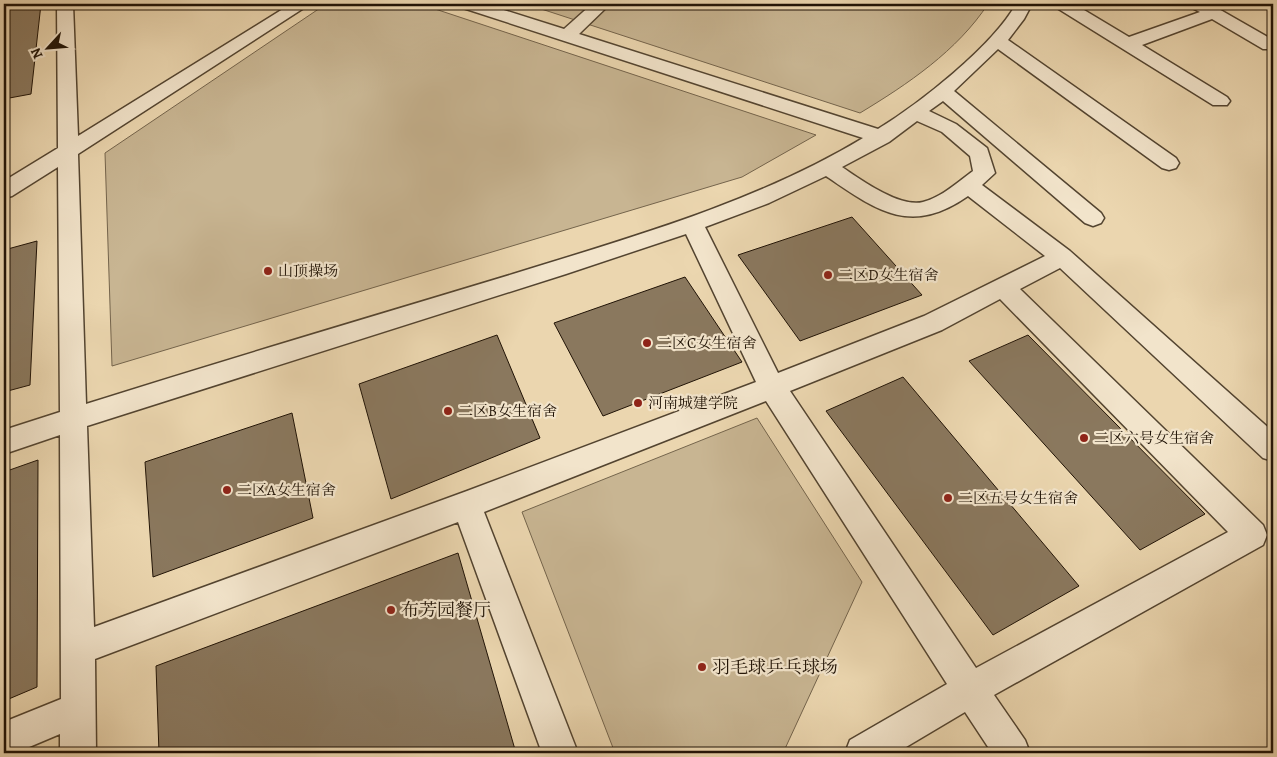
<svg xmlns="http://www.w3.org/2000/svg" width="1277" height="757" viewBox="0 0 1277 757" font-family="Alegreya,'Noto Serif SC',serif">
	<rect width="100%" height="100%" fill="#ebd6af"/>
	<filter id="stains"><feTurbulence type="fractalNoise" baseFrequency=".004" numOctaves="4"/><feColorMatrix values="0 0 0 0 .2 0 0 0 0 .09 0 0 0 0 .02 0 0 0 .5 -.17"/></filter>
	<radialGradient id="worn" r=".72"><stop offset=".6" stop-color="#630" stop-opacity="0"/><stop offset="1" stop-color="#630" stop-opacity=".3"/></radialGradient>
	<g fill="#c8b592" stroke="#74644c">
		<path d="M326,4H420L816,135L742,177L112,366L105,153Z"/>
		<path d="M526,4H988C957,51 908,84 860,113Z"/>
		<path d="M757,418L862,582L783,753H615L522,512Z"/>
	</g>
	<g fill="#8a785e" stroke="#201306">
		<path d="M4,4H41L31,94L4,99Z"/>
		<path d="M852,217L922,295L800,341L738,255Z"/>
		<path d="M37,241L30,385L4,392V250Z"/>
		<path d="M685,277L742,362L603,416L554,323Z"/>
		<path d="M497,335L540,438L391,499L359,384Z"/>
		<path d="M1028,335L1205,514L1140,550L969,361Z"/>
		<path d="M903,377L1079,586L993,635L826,411Z"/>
		<path d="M292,413L313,518L153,577L145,462Z"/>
		<path d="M38,460L37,687L4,701V472Z"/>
		<path d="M458,553L516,753H159L156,666Z"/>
	</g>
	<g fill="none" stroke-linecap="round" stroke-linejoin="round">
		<g stroke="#534430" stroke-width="3">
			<g id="street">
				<path d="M57,4H73L78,136L291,4H310L78,154L86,404C228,359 371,317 513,274C632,237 757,202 863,138L463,8L461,4H485L564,29L592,4H610L579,34L878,129C919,104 993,46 1016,4H1032L1024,19L1008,40L1176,158L1179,163L1176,168L1169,170L1162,168L998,49L954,91L1101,213L1104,218L1101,223L1093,226L1085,223L943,101L929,111L956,124L987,148L995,173L982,185L1070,251L1273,432V461L1263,458L1060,268L1020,289L1263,525L1267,535L1263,545L994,695L1025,740L1030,753H992L965,712L896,753H845L850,740L947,684L766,401L484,512L578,753H542L458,522L95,659L96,753H60V734L15,753H4V722L61,699L60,435L4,454V430L60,412L58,167L12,196L4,198V181L58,148ZM917,121L942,132L970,156L973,171C958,182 942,197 923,202C900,208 861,180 842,167L889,142ZM826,176C877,211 911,236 968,196L1045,256L924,316L778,373L705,227L769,203ZM686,234L756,382L467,491L94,627L87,426L566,274ZM1000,299L1228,532L976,668L790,391L942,330Z"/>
				<path d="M1055,4H1074L1129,37L1200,12L1194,9L1192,4H1210L1273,40V49H1263L1212,19L1142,45L1227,97L1230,101L1227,105H1213L1057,8Z"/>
			</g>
		</g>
		<use href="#street" fill="#f2e4cb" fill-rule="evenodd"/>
	</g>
	<g fill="#8f2418" stroke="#f2e4cb" stroke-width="2">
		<circle cx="268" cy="271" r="5"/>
		<circle cx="828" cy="275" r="5"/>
		<circle cx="647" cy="343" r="5"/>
		<circle cx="638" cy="403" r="5"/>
		<circle cx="448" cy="411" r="5"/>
		<circle cx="1084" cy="438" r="5"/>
		<circle cx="227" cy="490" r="5"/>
		<circle cx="948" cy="498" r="5"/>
		<circle cx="391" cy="610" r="5"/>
		<circle cx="702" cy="667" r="5"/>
	</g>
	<g text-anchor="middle" stroke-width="4.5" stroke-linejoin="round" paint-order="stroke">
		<g font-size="15" fill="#201306" stroke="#f2e4cb" text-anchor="start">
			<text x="278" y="276">山顶操场</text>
			<text x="838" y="280">二区D女生宿舍</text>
			<text x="657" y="348">二区C女生宿舍</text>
			<text x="648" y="408">河南城建学院</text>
			<text x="458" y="416">二区B女生宿舍</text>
			<text x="1094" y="443">二区六号女生宿舍</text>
			<text x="237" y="495">二区A女生宿舍</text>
			<text x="958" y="503">二区五号女生宿舍</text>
		</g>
		<g font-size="18" fill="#201306" stroke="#f2e4cb" text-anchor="start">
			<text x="401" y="616">布芳园餐厅</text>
			<text x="712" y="673">羽毛球乒乓球场</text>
		</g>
	</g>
	<rect width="1277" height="757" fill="none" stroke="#ebd6af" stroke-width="20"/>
	<rect x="5" y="5" width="1267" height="747" fill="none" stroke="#201306" stroke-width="2.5"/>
	<rect x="10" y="10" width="1257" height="737" fill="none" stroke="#201306"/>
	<g transform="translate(48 48) rotate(244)" stroke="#f2e4cb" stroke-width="4" paint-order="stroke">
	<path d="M0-4L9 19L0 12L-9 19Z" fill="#201306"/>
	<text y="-8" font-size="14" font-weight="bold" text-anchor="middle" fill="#201306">N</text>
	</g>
	<rect width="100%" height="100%" filter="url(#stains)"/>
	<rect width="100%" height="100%" fill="url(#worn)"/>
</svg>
